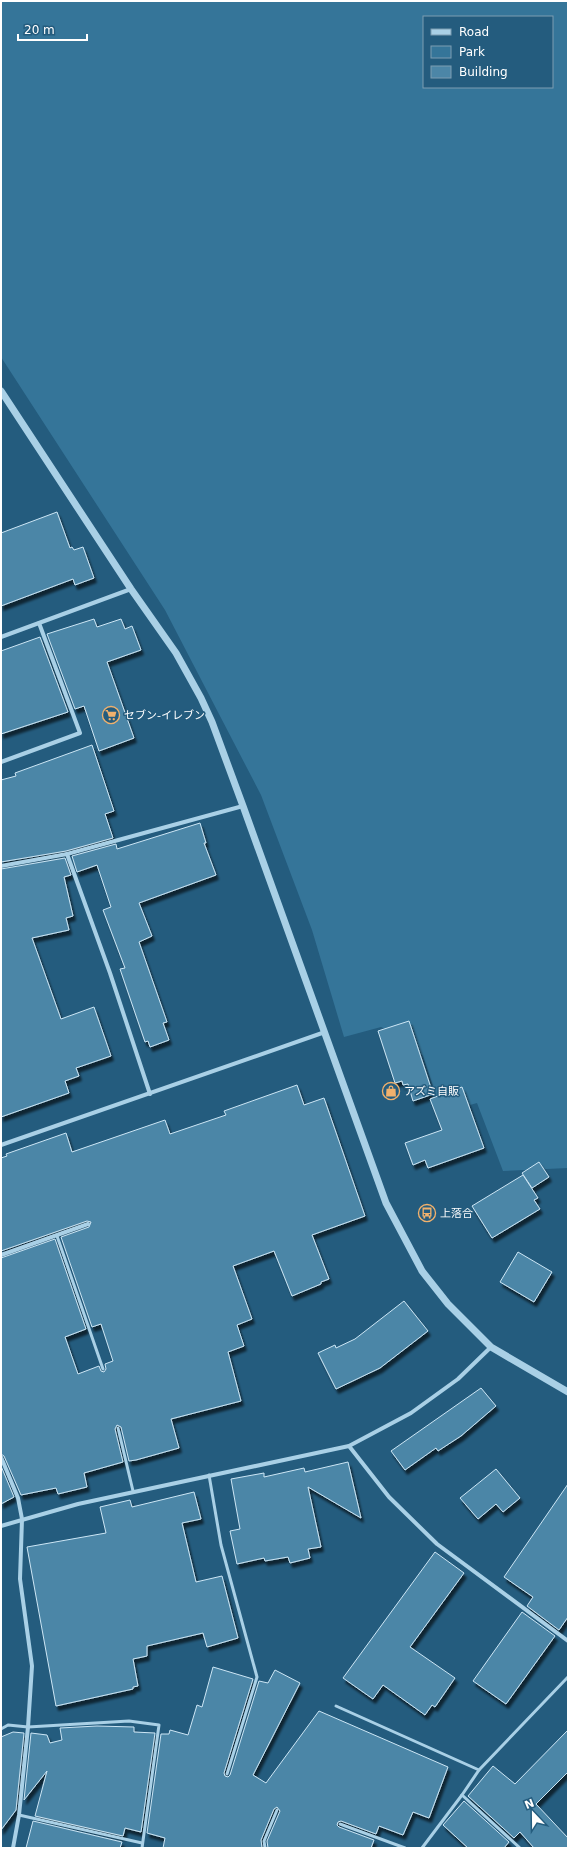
<svg xmlns="http://www.w3.org/2000/svg" width="569" height="1849" viewBox="0 0 569 1849" font-family="'DejaVu Sans','Noto Sans JP',sans-serif">
	<defs>
		<filter id="shadow"><feDropShadow dx="2.5" dy="4.5" stdDeviation="1" flood-color="#0009"/></filter>
	</defs>
	<rect width="100%" height="100%" fill="#245c7e"/>
	<path fill="#357599" fill-rule="evenodd" d="M1,1H568V1168L503,1171L477,1103L442,1113L423,1056L407,1040L381,1027L344,1037L312,930L261,795L165,610L1,357ZM424,17H552V87H424Z"/>
	<g fill="#4c86a7" stroke="#cce6f5" filter="url(#shadow)">
		<path d="M57,512L70,548L72,547L74,550L83,547L94,578L75,585L73,579L1,606V533Z"/>
		<path d="M94,619L97,627L121,619L125,629L132,626L141,650L107,662L134,738L99,751L84,706L75,709L47,634Z"/>
		<path d="M40,637L68,712L1,734V651Z"/>
		<path d="M92,745L114,811L105,814L113,838L66,851L1,862V780L16,776L15,773Z"/>
		<path d="M200,823L206,843H204L216,875L139,903L152,936L139,942L167,1022L163,1023L169,1040L150,1047L148,1041L145,1042L120,969L125,968L103,910L111,907L97,865L77,872L72,856L116,844L117,849Z"/>
		<path d="M65,858L71,875L64,877L73,916L66,918L69,930L32,938L61,1019L94,1007L111,1056L76,1068L79,1076L65,1081L69,1093L1,1117V869Z"/>
		<path d="M409,1021L433,1094L413,1101L408,1084L403,1085L402,1081L395,1083L378,1031Z"/>
		<path d="M297,1085L304,1105L324,1098L365,1216L312,1235L329,1279L321,1282V1284L292,1296L274,1251L233,1266L252,1319L237,1325L244,1346L228,1352L241,1401L171,1419L179,1448L136,1460L129,1461L121,1427L117,1425L115,1429L123,1462L84,1473L87,1487L58,1494L56,1488L21,1495L4,1456L1,1454V1258L55,1239L86,1329L65,1337L78,1374L99,1366L101,1371L104,1372L106,1369L105,1364L113,1361L101,1324L92,1327L61,1237L89,1227L91,1222L87,1221L1,1251V1158L7,1156L6,1154L66,1133L72,1152L165,1120L170,1134L226,1115L224,1111Z"/>
		<path d="M462,1087L484,1148L428,1168L425,1160L413,1165L405,1143L442,1130L430,1099Z"/>
		<path d="M539,1162L549,1177L532,1188L522,1173Z"/>
		<path d="M523,1175L538,1198L534,1200L540,1209L492,1238L472,1206Z"/>
		<path d="M518,1252L552,1272L534,1302L500,1282Z"/>
		<path d="M404,1301L428,1331L380,1368L336,1389L318,1353L335,1345L336,1348L355,1339Z"/>
		<path d="M481,1388L496,1406L461,1436L438,1451L436,1448L405,1470L391,1451Z"/>
		<path d="M348,1462L361,1518L308,1487L321,1547L308,1549L310,1558L290,1563L288,1557L265,1561L264,1558L237,1564L230,1531L240,1529L231,1479L264,1473V1477L304,1468L305,1472Z"/>
		<path d="M1,1466L14,1497L1,1504Z"/>
		<path d="M496,1469L520,1498L503,1512L496,1504L478,1519L460,1498Z"/>
		<path d="M568,1484V1617L559,1630L527,1606L533,1597L504,1577Z"/>
		<path d="M194,1492L201,1519L182,1523L196,1582L222,1576L238,1638L207,1647L203,1633L147,1646V1656L133,1659L138,1686L133,1687V1689L56,1706L27,1547L106,1533L100,1507L130,1500L132,1507Z"/>
		<path d="M435,1552L464,1573L410,1647L455,1678L435,1707L432,1705L425,1715L383,1685L373,1699L343,1678Z"/>
		<path d="M522,1612L555,1636L506,1704L473,1681Z"/>
		<path d="M213,1667L253,1679L224,1773L225,1776L228,1777L230,1775L259,1681L268,1683L275,1670L300,1683L253,1775L266,1783L319,1711L448,1767L429,1818L413,1812L403,1835L379,1826L376,1834L341,1821L338,1822L337,1825L339,1827L374,1840L371,1848H268L267,1841L280,1811L277,1807L274,1809L261,1840L262,1848H163L165,1838L147,1833L161,1734H169L170,1730L188,1735L197,1705L202,1707Z"/>
		<path d="M97,1726L134,1727V1732L155,1733L141,1832L125,1828L123,1836L35,1816L47,1771L24,1800L31,1733L47,1735L50,1743L62,1740L60,1728Z"/>
		<path d="M568,1730V1772L536,1804L568,1838V1848H534L520,1832L514,1838L468,1796L493,1766L515,1784Z"/>
		<path d="M13,1732L24,1733L16,1810L1,1830V1737Z"/>
		<path d="M464,1801L509,1842L504,1848H468L443,1825Z"/>
		<path d="M33,1821L122,1842L120,1848H26Z"/>
	</g>
	<g fill="none" stroke-linecap="round" stroke-linejoin="round">
		<g stroke="#a9d0e6" stroke-width="3">
			<path d="M57,1236L103,1369"/>
			<path d="M118,1428L133,1491"/>
			<path d="M209,1475L221,1545L257,1677L227,1774"/>
			<path d="M336,1706L479,1770"/>
			<path d="M1,1729L8,1725L28,1727L129,1721L159,1725L142,1848"/>
			<path d="M462,1795L520,1848"/>
			<path d="M19,1815L142,1843"/>
			<path d="M340,1824L405,1848"/>
			<path d="M265,1848L264,1841L277,1810"/>
			<path d="M422,1848L462,1795L479,1770L568,1677"/>
		</g>
		<g stroke="#a9d0e6" stroke-width="4">
			<path d="M1,637L131,589"/>
			<path d="M1,762L80,733L39,623"/>
			<path d="M67,854L110,973L150,1094"/>
			<path d="M1,866L67,854L243,806"/>
			<path d="M1,1145L325,1032"/>
			<path d="M1,1255L88,1224"/>
			<path d="M349,1446L389,1497L437,1544L568,1641"/>
			<path d="M1,1457L18,1498L22,1519L20,1579L32,1666L28,1727L19,1815L13,1848"/>
			<path d="M1,1526L78,1504L349,1446L411,1413L458,1379L491,1347"/>
		</g>
		<path stroke="#a9d0e6" stroke-width="7" d="M1,391L131,589L176,653L201,698L212,722L243,806L386,1203L422,1271L448,1304L491,1347L568,1392"/>
	</g>
	<defs>
		<g id="supermarket-ring" transform="scale(0.9)"><circle r="9.5" fill="#245c7e" stroke="#f0b16d" stroke-width="1.5"/><path d="M-6-5.5h2.5l.6 2H6L4.5 2H-2.5L-4.4-4H-6ZM-1.5 3.2a1.3 1.3 0 1 0 .1 0ZM3 3.2a1.3 1.3 0 1 0 .1 0Z" fill="#f0b16d"/></g>
		<g id="shop-ring" transform="scale(0.9)"><circle r="9.5" fill="#245c7e" stroke="#f0b16d" stroke-width="1.5"/><path d="M-5-2.5h2.3a2.7 3.5 0 0 1 5.4 0H5L5.5 6h-11ZM-1.5-2.5h3a1.5 2.3 0 0 0-3 0Z" fill="#f0b16d"/></g>
		<g id="bus-ring" transform="scale(0.9)"><circle r="9.5" fill="#245c7e" stroke="#f0b16d" stroke-width="1.5"/><path d="M-5-6H5V4H4V6H2V4H-2V6H-4V4H-5ZM-3.5-4V0h7V-4ZM-3.5 1.2v1.5H-2V1.2ZM2 1.2v1.5H3.5V1.2Z" fill="#f0b16d"/></g>
	</defs>
	<g fill-rule="evenodd">
		<use href="#supermarket-ring" x="111" y="715"/>
		<use href="#shop-ring" x="391" y="1091"/>
		<use href="#bus-ring" x="427" y="1213"/>
	</g>
	<g text-anchor="middle" stroke-width="3" stroke-linejoin="round" paint-order="stroke">
		<g font-size="11" fill="#fff" stroke="#245c7e" text-anchor="start">
			<text x="124" y="719">セブン-イレブン</text>
			<text x="404" y="1095">アズミ自販</text>
			<text x="440" y="1217">上落合</text>
		</g>
	</g>
	<rect width="569" height="1849" fill="none" stroke="#ffffff" stroke-width="4"/>
	<rect x="423" y="16" width="130" height="72" fill="#245c7e" stroke="#7c9db2"/>
	<rect x="431" y="29" width="20" height="6" fill="#a9d0e6" stroke="#7c9db2"/>
	<text x="459" y="36" font-size="12" fill="#ffffff">Road</text>
	<rect x="431" y="46" width="20" height="12" fill="#357599" stroke="#7c9db2"/>
	<text x="459" y="56" font-size="12" fill="#ffffff">Park</text>
	<rect x="431" y="66" width="20" height="12" fill="#4c86a7" stroke="#7c9db2"/>
	<text x="459" y="76" font-size="12" fill="#ffffff">Building</text>
	<g transform="translate(533 1813) rotate(338)" stroke="#245c7e" stroke-width="3" paint-order="stroke">
	<path d="M0-3L7 15L0 10L-7 15Z" fill="#ffffff"/>
	<text y="-6" font-size="11" font-weight="bold" text-anchor="middle" fill="#ffffff">N</text>
	</g>
	<path d="M18 34v6h69v-6" fill="none" stroke="#ffffff" stroke-width="2"/>
	<text x="24" y="34" font-size="12" fill="#ffffff" stroke="#245c7e" stroke-width="3" paint-order="stroke">20 m</text>
</svg>
